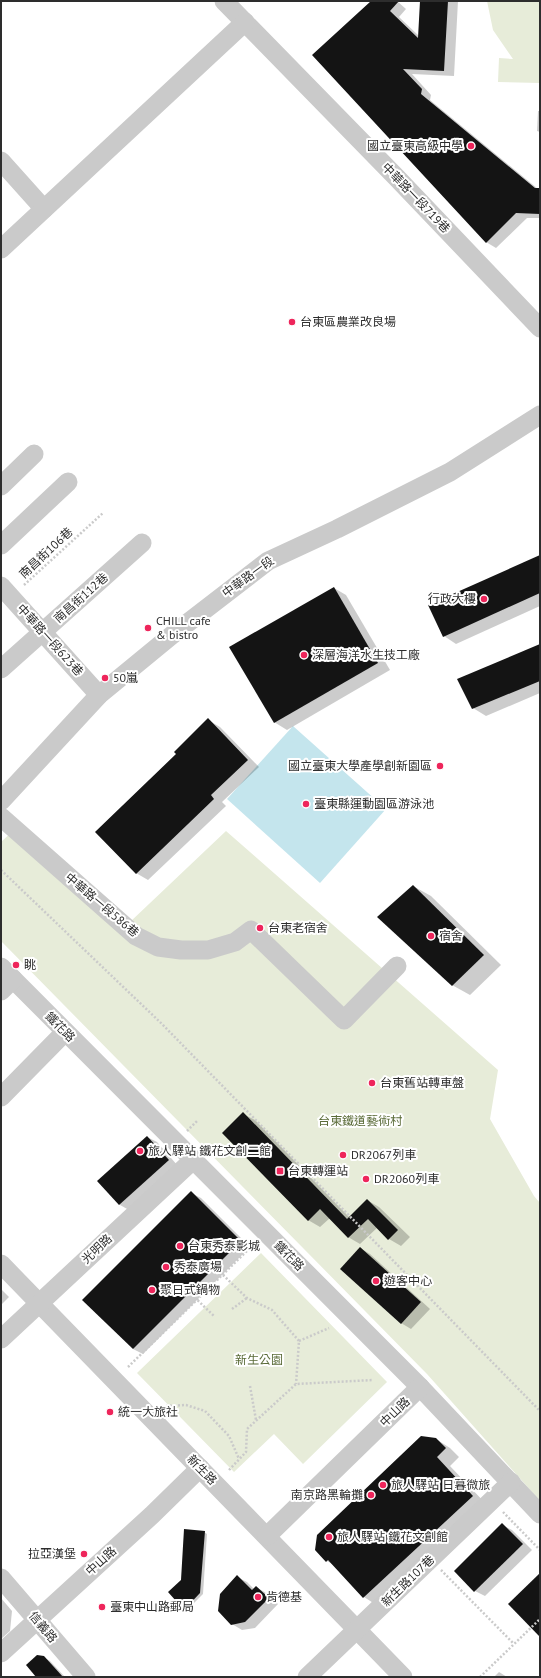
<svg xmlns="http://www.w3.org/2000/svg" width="541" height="1678" viewBox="0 0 541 1678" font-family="'PT Sans','Noto Sans TC',sans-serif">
	<rect width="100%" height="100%" fill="#fff"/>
	<g fill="#e7ecd9">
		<path d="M487,1H540V83L498,82L499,58L513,59L493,30Z"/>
		<path d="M15,829L130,922L226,831L498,1070L490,1119L534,1196L540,1203V1501L427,1374L1,941V842Z"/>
		<path d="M261,1253L387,1382L303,1464L274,1434L234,1472L137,1373Z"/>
	</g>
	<path fill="#c4e5ed" d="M293,726L386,809L320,883L227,799Z"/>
	<g fill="#0003">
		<path d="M373,1H397L406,9L399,17L419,36L421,1H458L454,76L412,74L431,95L430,100L538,189H540V218H527L496,248L486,242L313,55Z"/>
		<path d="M538,111H540V132L537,131Z"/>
		<path d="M540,556V606L456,644L444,636Z"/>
		<path d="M334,588L346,595L390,670L287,730L274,722Z"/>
		<path d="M540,645V693L486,716L473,708Z"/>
		<path d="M208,720L220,727L259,767L222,802L226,806L148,880L136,873L178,754Z"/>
		<path d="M413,886L431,896L501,965L470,995L452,985Z"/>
		<path d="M243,1114L255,1120L350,1218L367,1200L379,1207L410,1237L401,1246L389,1239L378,1227L360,1244L348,1237L330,1218L320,1227L308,1220Z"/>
		<path d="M147,1137L157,1142L178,1166L129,1210L120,1205L98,1181Z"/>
		<path d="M191,1193L201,1198L250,1247L143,1354L133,1349Z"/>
		<path d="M360,1248L370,1254L430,1309L411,1329L401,1323Z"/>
		<path d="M1,1289L9,1297L1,1305Z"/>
		<path d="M436,1439L450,1448L459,1457L450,1466L487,1505L378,1606L364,1597L334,1565L327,1561L316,1550Z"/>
		<path d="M502,1525L512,1530L532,1550L485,1596L475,1591Z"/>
		<path d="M204,1532L207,1534L203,1594L187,1610L185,1609L182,1581Z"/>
		<path d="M237,1577L247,1582L254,1589L256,1587L266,1593L278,1604L255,1628L242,1630L232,1624Z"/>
		<path d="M1,1598L12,1611L10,1631L1,1639Z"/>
		<path d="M43,1657L50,1661L65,1677H38Z"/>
		<path d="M499,1672L507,1677H494Z"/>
	</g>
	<g fill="#141414">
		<path d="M371,1H399L390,11L418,38L420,1H448L444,71L403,69L422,89L421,94L535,188H540V214L516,213L486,243L312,55Z"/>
		<path d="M540,555V593L443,637L428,605Z"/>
		<path d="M334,587L378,663L274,723L229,647Z"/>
		<path d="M540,644V681L472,709L457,679Z"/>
		<path d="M208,718L248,760L211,795L214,799L136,874L95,832L176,754L174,752Z"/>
		<path d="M413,885L484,955L452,986L377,917Z"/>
		<path d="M243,1112L347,1219L367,1199L398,1230L388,1240L368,1219L348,1238L320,1209L308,1221L222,1133Z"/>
		<path d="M147,1136L169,1160L119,1205L97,1181Z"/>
		<path d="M191,1191L241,1241L133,1349L82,1300Z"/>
		<path d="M360,1247L421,1302L401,1324L340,1269Z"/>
		<path d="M421,1436L436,1438L446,1448L437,1457L473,1496L363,1598L328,1560L326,1562L315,1550L317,1535Z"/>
		<path d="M502,1523L523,1544L474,1592L454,1571Z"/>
		<path d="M184,1529L205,1531L200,1593L184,1610L168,1592L181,1580Z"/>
		<path d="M540,1573V1637L508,1604Z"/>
		<path d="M237,1575L252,1590L256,1586L269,1598L245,1622L231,1625L218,1611L220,1594Z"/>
		<path d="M37,1655L44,1656L63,1677H36L26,1665Z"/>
	</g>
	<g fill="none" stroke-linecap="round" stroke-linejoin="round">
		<g stroke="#cacaca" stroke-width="2.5" stroke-dasharray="2 2" stroke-linecap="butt">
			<path d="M24,585L103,513"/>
			<path d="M1,870L162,1024L540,1411"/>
			<path d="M187,1131L197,1121"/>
			<path d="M223,1275L247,1298L272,1310L299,1341L296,1384"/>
			<path d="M189,1292L214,1316"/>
			<path d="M232,1309L247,1298"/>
			<path d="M299,1341L329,1328"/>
			<path d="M128,1367L252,1246"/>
			<path d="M250,1386L256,1420"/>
			<path d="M166,1406L186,1405L205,1411L229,1436L239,1459"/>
			<path d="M229,1470L246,1452L247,1429L296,1384L373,1380"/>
			<path d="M503,1512L540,1550"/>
			<path d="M441,1570L514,1644"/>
			<path d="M480,1677L540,1619"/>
		</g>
		<g stroke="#cacaca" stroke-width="19">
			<path d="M224,1L397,178L540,328"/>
			<path d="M1,161L44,209"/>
			<path d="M1,249L245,22"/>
			<path d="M1,486L34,454"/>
			<path d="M1,545L68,482"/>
			<path d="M1,586L99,695"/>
			<path d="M1,669L142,543"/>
			<path d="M1,801L99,695L172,635L268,561L337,529L450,472L540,415"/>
			<path d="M1,817L136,936L158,947L181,950H208L235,942L251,930L344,1020L397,966"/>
			<path d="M1,967L420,1387L540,1514"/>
			<path d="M1,991L13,979"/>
			<path d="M1,1097L65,1032"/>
			<path d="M1,1264L403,1677"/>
			<path d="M1,1339L193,1160"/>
			<path d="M267,1536L420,1387"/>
			<path d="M1,1578L86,1677"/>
			<path d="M1,1653L152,1515L200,1468"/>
			<path d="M307,1677L511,1482"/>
		</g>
	</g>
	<g fill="#ee255b" stroke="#fff" stroke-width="1.5">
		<circle cx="471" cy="146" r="4"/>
		<circle cx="292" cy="322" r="4"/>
		<circle cx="484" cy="599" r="4"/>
		<circle cx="148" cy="628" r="4"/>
		<circle cx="304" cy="655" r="4"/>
		<circle cx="105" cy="678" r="4"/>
		<circle cx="440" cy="766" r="4"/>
		<circle cx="306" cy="804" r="4"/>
		<circle cx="260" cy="928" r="4"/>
		<circle cx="431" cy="936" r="4"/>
		<circle cx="16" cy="965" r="4"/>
		<circle cx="372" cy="1083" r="4"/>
		<circle cx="140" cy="1151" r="4"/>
		<circle cx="343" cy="1155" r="4"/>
		<rect x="276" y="1167" width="8" height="8" rx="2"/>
		<circle cx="366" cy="1179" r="4"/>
		<circle cx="180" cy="1246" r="4"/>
		<circle cx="166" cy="1267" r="4"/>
		<circle cx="376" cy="1281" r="4"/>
		<circle cx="152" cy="1290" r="4"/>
		<circle cx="110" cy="1412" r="4"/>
		<circle cx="383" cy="1485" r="4"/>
		<circle cx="371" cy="1495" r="4"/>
		<circle cx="329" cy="1537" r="4"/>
		<circle cx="84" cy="1554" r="4"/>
		<circle cx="258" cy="1597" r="4"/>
		<circle cx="102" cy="1607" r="4"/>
	</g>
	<g text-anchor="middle" stroke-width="4" stroke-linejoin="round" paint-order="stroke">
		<g font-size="12" fill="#2d2d2d" stroke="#fff" text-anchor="start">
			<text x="463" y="150" text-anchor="end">國立臺東高級中學</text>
			<text x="300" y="326">台東區農業改良場</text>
			<text x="476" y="603" text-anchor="end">行政大樓</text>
			<text x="156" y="625">CHILL cafe<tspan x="156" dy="14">&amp; bistro</tspan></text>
			<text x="312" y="659">深層海洋水生技工廠</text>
			<text x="113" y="682">50嵐</text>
			<text x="432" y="770" text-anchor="end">國立臺東大學產學創新園區</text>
			<text x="314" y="808">臺東縣運動園區游泳池</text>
			<text x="268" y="932">台東老宿舍</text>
			<text x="439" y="940">宿舍</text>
			<text x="24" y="969">眺</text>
			<text x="380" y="1087">台東舊站轉車盤</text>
			<text x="148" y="1155">旅人驛站 鐵花文創二館</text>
			<text x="351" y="1159">DR2067列車</text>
			<text x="288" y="1175">台東轉運站</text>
			<text x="374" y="1183">DR2060列車</text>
			<text x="188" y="1250">台東秀泰影城</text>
			<text x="174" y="1271">秀泰廣場</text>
			<text x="384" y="1285">遊客中心</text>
			<text x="160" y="1294">聚日式鍋物</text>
			<text x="118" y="1416">統一大旅社</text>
			<text x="391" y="1489">旅人驛站 日暮微旅</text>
			<text x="363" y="1499" text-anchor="end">南京路黑輪攤</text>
			<text x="337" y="1541">旅人驛站 鐵花文創館</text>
			<text x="76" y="1558" text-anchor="end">拉亞漢堡</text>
			<text x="266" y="1601">肯德基</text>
			<text x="110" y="1611">臺東中山路郵局</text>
		</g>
		<g font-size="12" fill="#2d2d2d" stroke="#fff">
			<text transform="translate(416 198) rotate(46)" y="4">中華路一段719巷</text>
			<text transform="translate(46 553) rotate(-43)" y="4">南昌街106巷</text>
			<text transform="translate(248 577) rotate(-36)" y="4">中華路一段</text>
			<text transform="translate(81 598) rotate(-42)" y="4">南昌街112巷</text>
			<text transform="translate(50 640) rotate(48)" y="4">中華路一段623巷</text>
			<text transform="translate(102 905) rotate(40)" y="4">中華路一段586巷</text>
			<text transform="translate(60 1027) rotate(45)" y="4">鐵花路</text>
			<text transform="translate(97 1249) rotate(-43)" y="4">光明路</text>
			<text transform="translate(289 1256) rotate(45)" y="4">鐵花路</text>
			<text transform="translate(395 1412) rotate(-44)" y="4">中山路</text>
			<text transform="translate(202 1470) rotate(46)" y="4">新生路</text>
			<text transform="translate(101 1561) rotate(-42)" y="4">中山路</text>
			<text transform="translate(408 1581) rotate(-44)" y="4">新生路107巷</text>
			<text transform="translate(43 1627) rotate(50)" y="4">信義路</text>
		</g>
		<g font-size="12" fill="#5a6b38" stroke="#fff">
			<text x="360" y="1125">台東鐵道藝術村</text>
			<text x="259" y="1364">新生公園</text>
		</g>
	</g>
	<rect width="541" height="1678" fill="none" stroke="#2d2d2d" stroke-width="4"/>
</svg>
